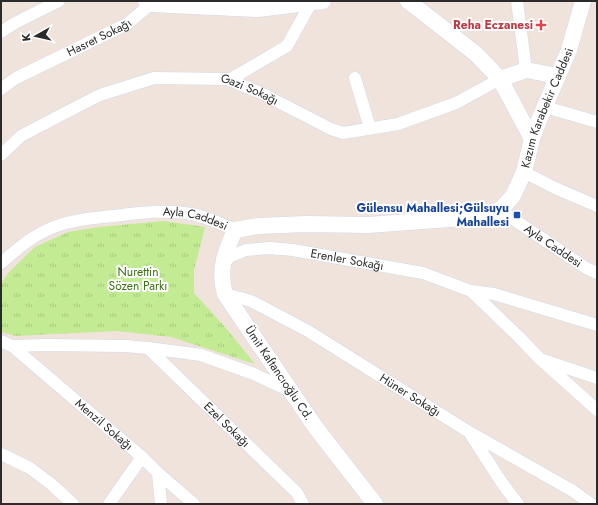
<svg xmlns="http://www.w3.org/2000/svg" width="598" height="505" viewBox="0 0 598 505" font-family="Jost,sans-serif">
	<defs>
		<pattern id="park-tufts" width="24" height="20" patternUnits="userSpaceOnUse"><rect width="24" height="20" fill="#c3eb93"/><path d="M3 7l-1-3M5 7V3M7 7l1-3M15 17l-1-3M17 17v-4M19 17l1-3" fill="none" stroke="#a8ca7f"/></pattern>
	</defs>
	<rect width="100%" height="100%" fill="#efe3dc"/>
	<path fill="url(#park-tufts)" d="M164,221L205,227L194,270V293L225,327L255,364L171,337L117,331L16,336L1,332V284L9,272L35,247L68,232L99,227Z"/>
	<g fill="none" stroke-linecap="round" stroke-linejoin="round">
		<g stroke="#d1d9e6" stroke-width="13">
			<g id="street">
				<path d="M517,1L526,70"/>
				<path d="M1,32L15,23L59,1"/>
				<path d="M355,78L370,128"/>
				<path d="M229,80L287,46L311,3"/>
				<path id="s1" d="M1,89L16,78L127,24L151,4"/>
				<path d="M545,107L597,122"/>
				<path id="s2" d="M1,155L21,136L59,116L100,95L154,78L227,79L261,93L331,129L343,133L398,124L456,103L500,79"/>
				<path d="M524,172L555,188L597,206"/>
				<path id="s3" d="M500,210L586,268L597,273"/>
				<path id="s4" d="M1,263C17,249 33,235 54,227C72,220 94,218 113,216C139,213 166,209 192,214C207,217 221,224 235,230"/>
				<path id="s5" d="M223,263L231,256L246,250L270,248L293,250L423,273L471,291L519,337L539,358L597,410"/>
				<path d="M471,291L494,294L597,325"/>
				<path id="s6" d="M225,294L251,301L308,331L469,432L573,491L591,504"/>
				<path d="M1,341L12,346L46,345L125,346L148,348L201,355L254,374L290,391"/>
				<path id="s7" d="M12,346L142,457L158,473L194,504"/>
				<path id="s8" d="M148,348L297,493L303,504"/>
				<path d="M543,360L597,378"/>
				<path d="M471,435L502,483L518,504"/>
				<path d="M1,454L30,468L51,484L73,504"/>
				<path d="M158,473L161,504"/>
				<path d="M109,504L142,457"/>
			</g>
		</g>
		<g stroke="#d1d9e6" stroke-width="17">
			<g id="secondary">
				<path d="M146,1L151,4L258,9L323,1"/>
				<path d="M408,1L476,54L500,79L532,139"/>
				<path d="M500,79L526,70L558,76"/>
				<path id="s9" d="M375,504L316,428L225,294C218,270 225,252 235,230L258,226L306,224L368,225L463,218L484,215L500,210L513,196L524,172L532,139L539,120L569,50L583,1"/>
			</g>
		</g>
		<use href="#street" stroke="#fff" stroke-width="12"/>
		<use href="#secondary" stroke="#fff" stroke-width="16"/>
	</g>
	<path fill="#e0444e" stroke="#fff" stroke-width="1.5" d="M539 19h4v4h4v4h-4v4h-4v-4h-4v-4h4z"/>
	<rect fill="#1a4fb4" stroke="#fff" stroke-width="1.5" x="513" y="211" width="8" height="8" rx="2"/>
	<g text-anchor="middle" stroke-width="4" stroke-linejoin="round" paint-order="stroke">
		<g font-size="12" font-weight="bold" fill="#be3a42" stroke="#fff" text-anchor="end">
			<text x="533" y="29">Reha Eczanesi</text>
		</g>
		<g font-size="12" fill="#2b2b2b" stroke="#fff">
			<text dy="4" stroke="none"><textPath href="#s1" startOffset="111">Hasret Sokağı</textPath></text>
			<text dy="4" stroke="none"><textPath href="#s2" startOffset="271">Gazi Sokağı</textPath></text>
			<text dy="4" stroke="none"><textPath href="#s9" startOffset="705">Kazım Karabekir Caddesi</textPath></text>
			<text dy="4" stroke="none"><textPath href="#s4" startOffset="208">Ayla Caddesi</textPath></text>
			<text dy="4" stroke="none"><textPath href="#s3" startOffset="64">Ayla Caddesi</textPath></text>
			<text dy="4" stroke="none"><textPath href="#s5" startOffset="129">Erenler Sokağı</textPath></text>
			<text transform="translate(279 373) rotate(56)" y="4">Ümit Kaftancıoğlu Cd.</text>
			<text dy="4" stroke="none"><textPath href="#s6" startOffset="212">Hüner Sokağı</textPath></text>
			<text dy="4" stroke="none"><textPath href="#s8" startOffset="110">Ezel Sokağı</textPath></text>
			<text dy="4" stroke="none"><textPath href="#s7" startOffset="121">Menzil Sokağı</textPath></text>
		</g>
		<g font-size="12" font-weight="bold" fill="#164399" stroke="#fff" text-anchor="end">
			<text x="509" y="212">Gülensu Mahallesi;Gülsuyu<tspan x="509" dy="14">Mahallesi</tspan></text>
		</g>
		<g font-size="12" fill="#3a7113" stroke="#fff">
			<text x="138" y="276">Nurettin<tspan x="138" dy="14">Sözen Parkı</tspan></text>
		</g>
	</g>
	<rect width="598" height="505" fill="none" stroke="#2b2b2b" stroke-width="4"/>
	<g transform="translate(36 36) rotate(262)" stroke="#ffffff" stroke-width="3" paint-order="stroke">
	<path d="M0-3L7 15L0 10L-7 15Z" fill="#2b2b2b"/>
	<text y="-6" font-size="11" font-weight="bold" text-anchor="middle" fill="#2b2b2b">K</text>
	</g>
</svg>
